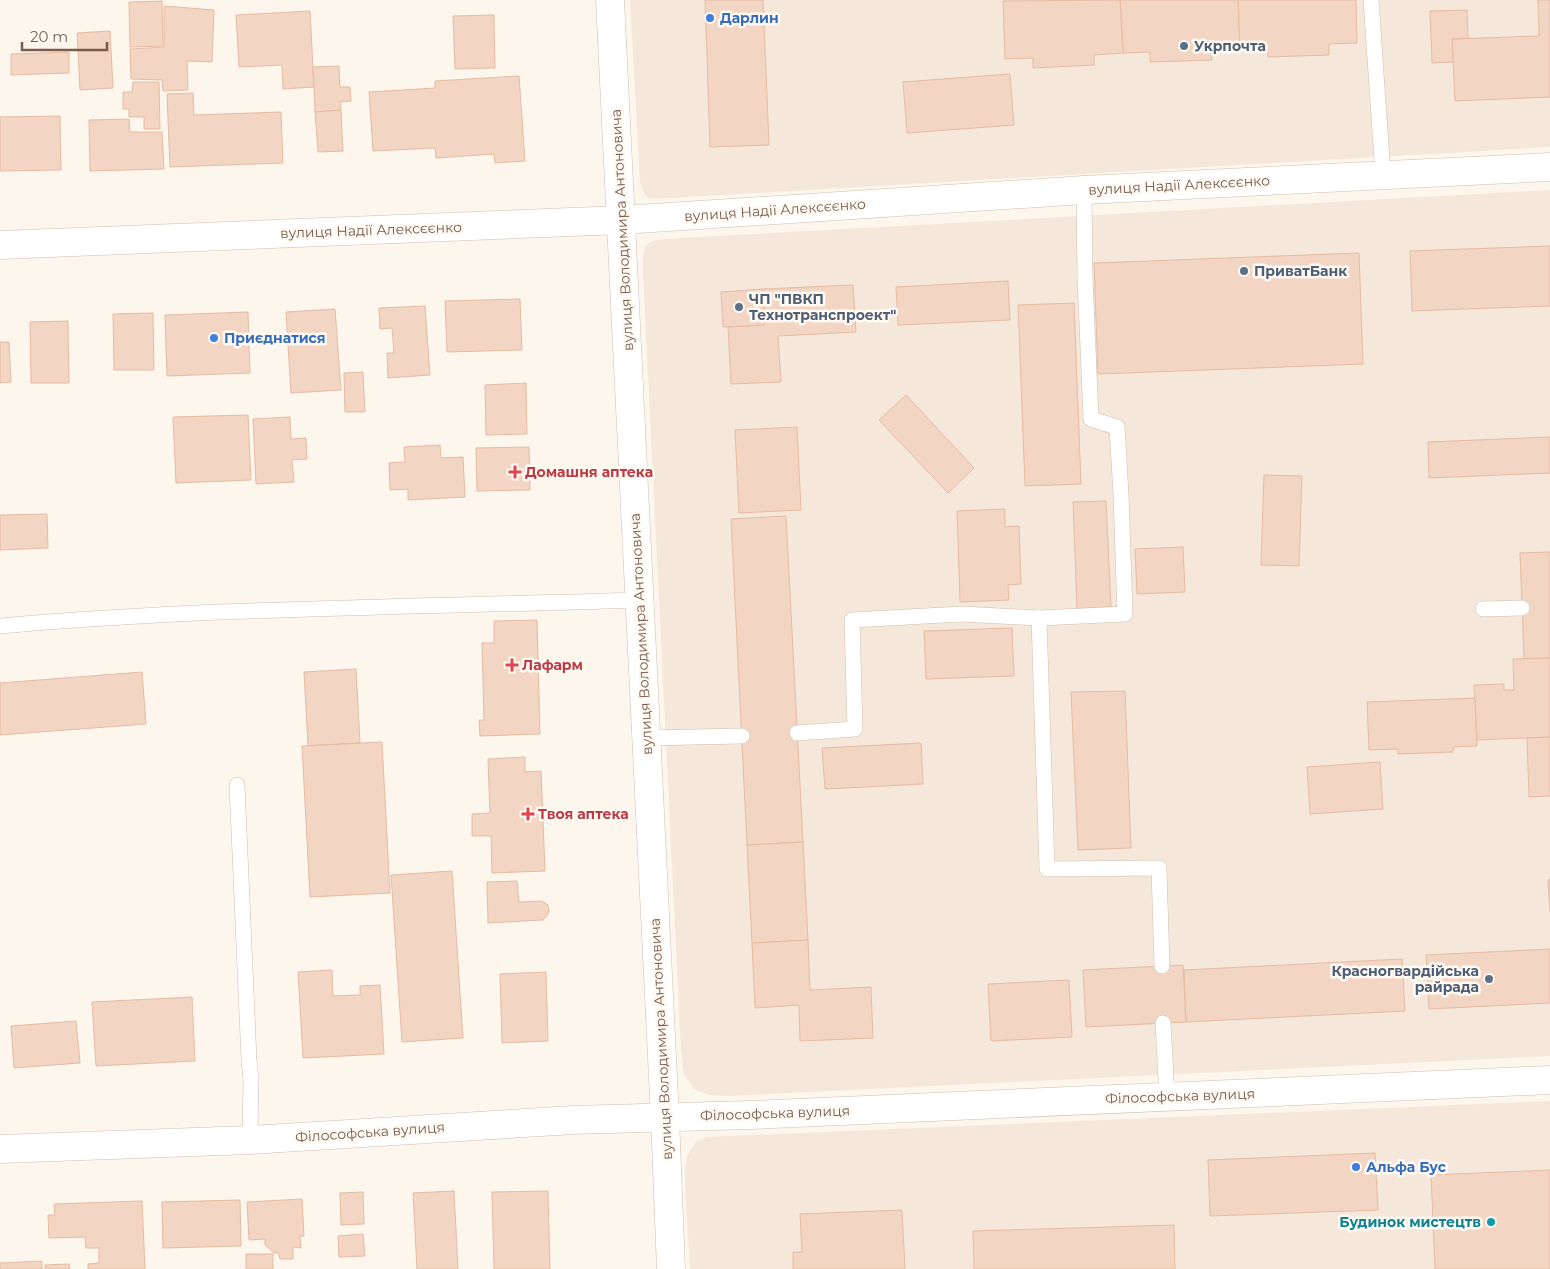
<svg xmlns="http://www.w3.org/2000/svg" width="1550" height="1269" viewBox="0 0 1550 1269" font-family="Montserrat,sans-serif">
	<rect width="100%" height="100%" fill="#fdf6ec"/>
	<g fill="#f5e8da">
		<path d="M630,0H1550V147L653,199L648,198L643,191L640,182Z"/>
		<path d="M1550,190V1056L727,1096L709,1095L695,1090L684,1074L681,1050L643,273V255L645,247L649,243L655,240L681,238Z"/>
		<path d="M1550,1101V1269H690L685,1186V1168L687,1157L691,1149L697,1141L707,1137Z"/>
	</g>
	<g fill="#f3d5c3" stroke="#e6bba3">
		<path d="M705,0H763L769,145L710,147Z"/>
		<path d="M1120,0H1238L1240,48L1211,49L1212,60L1150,62V52L1123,53Z"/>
		<path d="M1120,0L1123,53L1094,55V65L1033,68V58L1005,59L1003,1Z"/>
		<path d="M1238,0H1356L1357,43L1329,44V55L1268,57L1267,47L1240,48Z"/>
		<path d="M1538,0H1550V97L1455,101L1452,39L1539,36Z"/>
		<path d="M162,1L163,46L130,47L129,2Z"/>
		<path d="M164,6L214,10L212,62L187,61L188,90L163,91L162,80L131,79L130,49L164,47Z"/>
		<path d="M1467,10L1468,38L1452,39L1453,62L1432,63L1430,11Z"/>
		<path d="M310,11L314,87L283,89L282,65L239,67L236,15Z"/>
		<path d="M494,15L495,68L455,69L453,16Z"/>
		<path d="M110,31L113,88L80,90L77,33Z"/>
		<path d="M69,52V73L11,75V54Z"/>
		<path d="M339,66L340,87H350L351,101L340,102L341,110L315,112L313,67Z"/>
		<path d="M1010,74L1014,125L907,133L903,82Z"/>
		<path d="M519,76L525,161L495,163L494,154L436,158L435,148L373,151L369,92L435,88V81Z"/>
		<path d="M133,82H159L160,129H144V117H129V109H123V92H132Z"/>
		<path d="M193,93L194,115L281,112L283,163L170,167L167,94Z"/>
		<path d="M341,110L343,151L318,152L315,112Z"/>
		<path d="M60,116L61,170L0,171V117Z"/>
		<path d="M129,119L130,132H162L164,169L90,171L89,120Z"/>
		<path d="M1550,246V306L1412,311L1410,251Z"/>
		<path d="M1359,253L1363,364L1098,374L1094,263Z"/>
		<path d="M1008,281L1010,320L898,325L896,287Z"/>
		<path d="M853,285L856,332L778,336L781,382L731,384L728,327L764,325L763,289Z"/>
		<path d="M763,289L764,325L723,327L721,292Z"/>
		<path d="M520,299L522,350L447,352L445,301Z"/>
		<path d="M1074,303L1081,484L1025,486L1018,305Z"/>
		<path d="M425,306L430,375L388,378L387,353H394L392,328L380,329L379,308Z"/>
		<path d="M335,309L341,390L291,393L286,312Z"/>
		<path d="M248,312L250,373L167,376L165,315Z"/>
		<path d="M153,313L154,370H114L113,314Z"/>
		<path d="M68,321L69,383H31L30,322Z"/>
		<path d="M0,342H9L11,382L0,383Z"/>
		<path d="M363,372L365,412H345L344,373Z"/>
		<path d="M526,383L527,434L486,435L485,385Z"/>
		<path d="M906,395L974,468L948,493L879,420Z"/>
		<path d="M248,415L251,480L176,483L173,417Z"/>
		<path d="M290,417L291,439L306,438L307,459L292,460L294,482L256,484L253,419Z"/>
		<path d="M797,427L801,510L739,513L735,430Z"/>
		<path d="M1550,437V473L1429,478L1428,442Z"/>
		<path d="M440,445L441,458L463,457L465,497L408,500V489L390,490L389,463L405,462L404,447Z"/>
		<path d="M529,447L530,490L477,491L476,448Z"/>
		<path d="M1264,475L1302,476L1299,566L1261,565Z"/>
		<path d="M1106,501L1111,607L1077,609L1073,502Z"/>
		<path d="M1005,509V527L1019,526L1021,584L1008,585L1009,600L960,602L957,511Z"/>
		<path d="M47,514L48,548L0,550V515Z"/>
		<path d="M786,516L803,842L747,845L731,519Z"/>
		<path d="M1183,547L1185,592L1137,594L1135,549Z"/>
		<path d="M1550,552V658L1524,659L1520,553Z"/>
		<path d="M537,620L540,734L480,736L479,720H484L482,643H494V621Z"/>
		<path d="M1012,628L1014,676L926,679L924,631Z"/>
		<path d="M1550,658V737L1477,740L1474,685L1504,684V690H1514L1513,659Z"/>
		<path d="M356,669L360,743L308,746L304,672Z"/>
		<path d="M142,672L146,724L0,735V683Z"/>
		<path d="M1125,691L1131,848L1078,850L1071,692Z"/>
		<path d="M1475,698L1477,746L1454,747L1453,752L1398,754V749L1369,750L1367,702Z"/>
		<path d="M1550,737V796L1529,797L1527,738Z"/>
		<path d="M382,742L390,893L310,897L302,746Z"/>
		<path d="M921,743L923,784L825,789L822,748Z"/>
		<path d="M525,757V772L541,771L545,871L492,873L491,836H472V814L490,813L488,759Z"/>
		<path d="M1380,762L1383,809L1310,814L1307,767Z"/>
		<path d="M803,842L808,940L752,943L747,845Z"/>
		<path d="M452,871L463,1038L402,1042L391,875Z"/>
		<path d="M1550,879V912L1548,880Z"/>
		<path d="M517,881L519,902L542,901L548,905L549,911L547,916L543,920L488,923L487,882Z"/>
		<path d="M808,940L810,990L871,987L873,1038L800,1041L799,1005L755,1008L752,943Z"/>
		<path d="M1550,949V1003L1429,1009L1426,955Z"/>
		<path d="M1402,959L1405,1011L1186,1022L1184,970Z"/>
		<path d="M1183,965L1186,1022L1086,1027L1083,970Z"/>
		<path d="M332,970L333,996L360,995V986L380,985L384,1054L303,1058L298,972Z"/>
		<path d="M546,972L548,1041L502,1043L500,974Z"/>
		<path d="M1069,980L1072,1037L991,1041L988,984Z"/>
		<path d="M192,997L195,1061L96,1066L92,1002Z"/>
		<path d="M76,1021L80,1063L14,1068L11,1026Z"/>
		<path d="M1375,1153L1378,1210L1210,1216L1208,1160Z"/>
		<path d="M1550,1170V1269H1435L1431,1175Z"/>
		<path d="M454,1191L458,1269H417L413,1193Z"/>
		<path d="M548,1191L550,1269H494L492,1192Z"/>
		<path d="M363,1192L364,1224L341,1225L340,1193Z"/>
		<path d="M302,1199L304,1236H300L301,1248L293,1247V1259H280L278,1253H274L265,1245V1239L249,1240L247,1202Z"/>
		<path d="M240,1200L241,1246L163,1248L162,1202Z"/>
		<path d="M142,1201L145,1269H88V1264L99,1263V1248H86L85,1237L49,1238L48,1215H55L54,1204Z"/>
		<path d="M902,1210L905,1269H793V1252H802L800,1214Z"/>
		<path d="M1174,1225L1175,1269H974L973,1231Z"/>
		<path d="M363,1234L365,1256L339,1257L338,1236Z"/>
		<rect x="246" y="1254" width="27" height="15"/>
		<path d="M42,1261V1269H0V1263Z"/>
		<path d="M69,1264L70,1269H45V1265Z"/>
	</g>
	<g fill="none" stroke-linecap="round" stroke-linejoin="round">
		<g stroke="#d1beb0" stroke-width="16">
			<g id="service">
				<path d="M1371,0L1383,175"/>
				<path d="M1084,190L1085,277L1091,419L1117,427L1121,494L1125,614L1039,618L1047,869L1159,868L1162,966"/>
				<path d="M1483,609L1522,608"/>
				<path d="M0,626C213,607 426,607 640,600"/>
				<path d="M797,733L855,729L852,620L962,614L1039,618"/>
				<path d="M646,738L742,736"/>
				<path d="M237,785L249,1060L251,1080L250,1140"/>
				<path d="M1163,1023L1167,1096"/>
			</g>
		</g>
		<g stroke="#d1beb0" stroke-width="29">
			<g id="minor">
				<path d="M0,245L622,220L1084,190L1550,167"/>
				<path d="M0,1149L250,1140L574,1120L750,1115L1550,1080"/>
			</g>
		</g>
		<g stroke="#d1beb0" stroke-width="29">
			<path id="tertiary" d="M610,0L665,1118L671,1269"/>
		</g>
		<use href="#service" stroke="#fff" stroke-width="15"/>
		<use href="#minor" stroke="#fff" stroke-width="28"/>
		<use href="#tertiary" stroke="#fff" stroke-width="28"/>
	</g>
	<g fill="#3f7fe0" stroke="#fffaf3" stroke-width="2">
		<circle cx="710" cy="18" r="5"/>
		<circle cx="214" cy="338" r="5"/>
		<circle cx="1356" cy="1167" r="5"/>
	</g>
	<g fill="#5c6f8a" stroke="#fffaf3" stroke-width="2">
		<circle cx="1184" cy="46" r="5"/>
		<circle cx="1244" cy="271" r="5"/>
		<circle cx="739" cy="307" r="5"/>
		<circle cx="1489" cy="979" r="5"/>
	</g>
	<g fill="#e0444e" stroke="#fffaf3" stroke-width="2">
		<path d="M512.5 464.5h5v5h5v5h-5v5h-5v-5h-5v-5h5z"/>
		<path d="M509.5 657.5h5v5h5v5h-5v5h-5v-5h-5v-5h5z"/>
		<path d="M525.5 806.5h5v5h5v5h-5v5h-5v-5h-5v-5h5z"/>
	</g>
	<circle fill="#0f9aa8" stroke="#fffaf3" stroke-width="2" cx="1491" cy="1222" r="5"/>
	<g text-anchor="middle" stroke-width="5" stroke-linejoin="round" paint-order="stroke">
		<g font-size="14" font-weight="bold" fill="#366cbe" stroke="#fffaf3" text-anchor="start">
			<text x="720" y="23">Дарлин</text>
			<text x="224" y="343">Приєднатися</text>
			<text x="1366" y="1172">Альфа Бус</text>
		</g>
		<g font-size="14" font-weight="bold" fill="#4e5e75" stroke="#fffaf3" text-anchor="start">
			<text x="1194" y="51">Укрпочта</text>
			<text x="1254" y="276">ПриватБанк</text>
			<text x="749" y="304">ЧП "ПВКП<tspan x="749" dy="16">Технотранспроект"</tspan></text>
			<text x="1479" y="976" text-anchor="end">Красногвардійська<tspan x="1479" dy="16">райрада</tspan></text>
		</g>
		<g font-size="14" fill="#7a5c4d" stroke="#fffaf3">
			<text transform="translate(1179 185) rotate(-3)" y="5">вулиця Надії Алексєєнко</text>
			<text transform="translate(775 210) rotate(-4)" y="5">вулиця Надії Алексєєнко</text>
			<text transform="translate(371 230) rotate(-2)" y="5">вулиця Надії Алексєєнко</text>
			<text transform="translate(622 230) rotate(-93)" y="5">вулиця Володимира Антоновича</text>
			<text transform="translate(641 634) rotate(-93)" y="5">вулиця Володимира Антоновича</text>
			<text transform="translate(661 1039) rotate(-93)" y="5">вулиця Володимира Антоновича</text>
			<text transform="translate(1180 1096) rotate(-2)" y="5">Філософська вулиця</text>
			<text transform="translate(775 1113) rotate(-2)" y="5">Філософська вулиця</text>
			<text transform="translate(370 1132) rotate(-4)" y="5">Філософська вулиця</text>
		</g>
		<g font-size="14" font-weight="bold" fill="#be3a42" stroke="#fffaf3" text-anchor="start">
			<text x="525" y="477">Домашня аптека</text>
			<text x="522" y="670">Лафарм</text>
			<text x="538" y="819">Твоя аптека</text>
		</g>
		<g font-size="14" font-weight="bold" fill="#0d838f" stroke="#fffaf3" text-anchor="end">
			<text x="1481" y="1227">Будинок мистецтв</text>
		</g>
	</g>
	<path d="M22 42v8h85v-8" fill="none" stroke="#7a5c4d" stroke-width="2.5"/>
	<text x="30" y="42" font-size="15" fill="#7a5c4d" stroke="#fffaf3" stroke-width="4" paint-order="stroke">20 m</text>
</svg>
